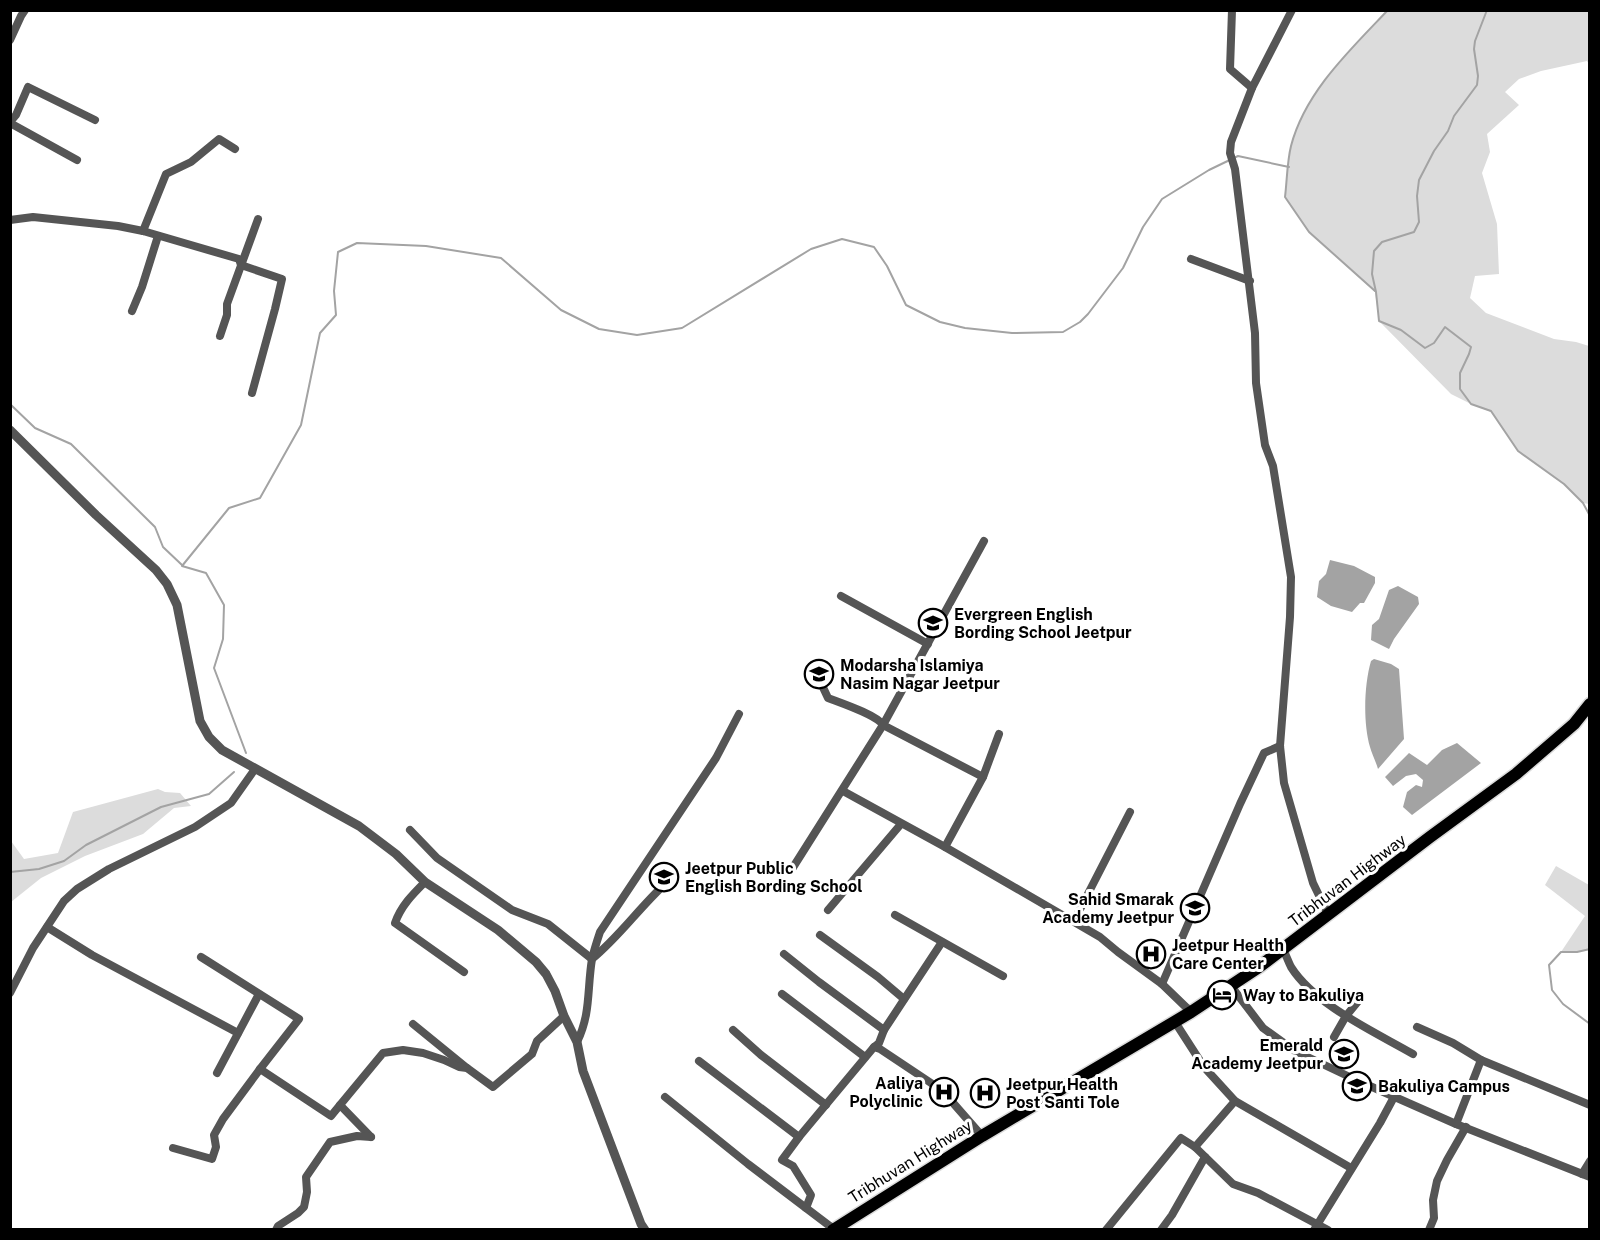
<svg xmlns="http://www.w3.org/2000/svg" width="1600" height="1240" viewBox="0 0 1600 1240" font-family="'Public Sans',sans-serif">
	<rect width="100%" height="100%" fill="#fff"/>
	<g fill="#dcdcdc">
		<path d="M1388,11H1589V64L1587,61L1541,71L1519,79L1505,92L1519,105L1487,134L1490,152L1482,173L1497,224L1499,274L1475,276L1470,298L1486,313L1554,339L1576,342L1589,346V504L1583,503L1564,484L1518,451L1491,412L1471,404L1451,394L1379,321L1375,292L1309,232L1285,197C1287,181 1287,162 1291,146C1305,92 1350,50 1388,11Z"/>
		<path d="M158,789L165,792L180,793L191,806L174,808L143,834L85,856L41,878L11,902V841L24,859L58,853L73,812Z"/>
		<path d="M1556,866L1589,885V949L1577,952H1561L1585,916L1545,885Z"/>
	</g>
	<g fill="#a3a3a3">
		<path d="M1330,560L1354,566L1375,577V583L1364,603H1360L1352,612L1331,606L1317,597L1319,581L1326,574Z"/>
		<path d="M1398,586L1418,597L1419,604L1394,639L1389,649L1371,640L1372,625L1379,619L1389,590Z"/>
		<path d="M1374,659L1391,664L1399,669L1404,739L1378,769C1376,762 1372,754 1370,747C1363,723 1364,685 1371,661Z"/>
		<path d="M1457,743L1481,763L1412,815L1403,807L1407,792L1416,785L1422,787L1423,780L1416,774L1406,776L1393,786L1385,777L1409,753L1427,765L1442,750Z"/>
	</g>
	<g fill="none" stroke-linecap="round" stroke-linejoin="round">
		<g stroke="#a3a3a3" stroke-width="2">
			<path d="M1487,10L1475,41L1474,49L1478,76L1477,85L1454,116L1448,131L1434,151L1419,180L1417,196L1419,222L1414,232L1382,242L1374,251L1372,274L1376,292L1379,321L1401,330L1425,348L1434,343L1445,327L1471,347L1469,354L1460,373V389L1471,404L1491,411L1518,451L1564,484L1583,503L1590,516"/>
			<path d="M1375,291L1309,232L1285,197C1287,181 1287,162 1291,146C1305,92 1350,50 1388,10"/>
			<path d="M10,404L35,428L71,444L155,527L163,547L182,565"/>
			<path d="M246,753L214,668L223,639L224,605L206,573L182,566L229,508L260,498L301,425L320,333L336,315L334,291L338,252L357,243L426,246L501,258L561,310L599,329L637,335L682,328L811,249L842,239L874,247L887,266L906,305L940,322L965,328L1012,333L1063,332L1080,322L1088,314L1123,268L1143,227L1162,199L1209,170L1238,156L1289,167"/>
			<path d="M10,872L39,869L64,861L86,845L161,807L209,794L234,772"/>
			<path d="M1590,949L1577,952H1561L1549,965L1552,990L1563,1004L1590,1024"/>
		</g>
		<g stroke="#dbdbdb" stroke-width="15">
			<path id="trunk" d="M833,1230L982,1136L1191,1012L1259,967L1430,837L1516,774L1574,724L1590,704"/>
		</g>
		<g stroke="#555" stroke-width="8">
			<path d="M1232,10L1230,69L1252,88L1231,142L1230,153L1235,169L1255,333L1256,383L1265,445L1273,466L1291,577L1290,617L1280,746L1284,783L1313,883L1328,914"/>
			<path d="M10,40L21,16L25,10"/>
			<path d="M1252,88L1292,10"/>
			<path d="M10,122L16,115L28,87L95,120"/>
			<path d="M10,123L77,160"/>
			<path d="M10,220L33,217L118,226L143,231L239,259L241,265L282,279L275,309L252,393"/>
			<path d="M143,231L166,174L191,162L219,139L235,149"/>
			<path d="M1191,259L1250,281"/>
			<path d="M132,311L142,287L158,236"/>
			<path d="M220,336L227,315V304L258,219"/>
			<path d="M841,596L928,644"/>
			<path d="M820,681L828,698C841,703 877,715 883,725L983,777"/>
			<path d="M843,791L945,847L1100,937L1118,952L1162,984L1191,1012"/>
			<path d="M410,830L437,858L512,910L548,924L592,959C619,937 639,908 665,884"/>
			<path d="M945,847L983,777L999,734"/>
			<path d="M792,869L883,725L984,541"/>
			<path d="M425,882C412,895 401,906 395,923L464,972"/>
			<path d="M828,910L901,824"/>
			<path d="M895,915L1003,976"/>
			<path d="M1074,921L1130,812"/>
			<path d="M47,927L92,955L238,1033"/>
			<path d="M820,935L878,977L904,999"/>
			<path d="M1283,949C1286,955 1288,961 1291,967C1315,1005 1375,1032 1413,1054"/>
			<path d="M784,954L819,982L884,1030"/>
			<path d="M1162,984L1240,804L1264,753L1280,746"/>
			<path d="M1231,986L1263,1028L1295,1051L1354,1079L1456,1124L1590,1177"/>
			<path d="M10,993L33,948L64,901L77,889L109,869L195,827L231,803L255,769"/>
			<path d="M782,994L865,1057"/>
			<path d="M1175,1022L1204,1067L1235,1101L1351,1168"/>
			<path d="M413,1024L467,1068"/>
			<path d="M1417,1027L1453,1043L1481,1060L1590,1105"/>
			<path d="M733,1030L761,1055L826,1105"/>
			<path d="M1334,1037L1346,1016L1360,999"/>
			<path d="M577,1042C591,1014 587,989 592,959C594,950 597,941 600,932L716,758L739,714"/>
			<path d="M874,1047L879,1043L884,1030L942,942"/>
			<path d="M699,1061L799,1137"/>
			<path d="M260,1069L331,1116L340,1105"/>
			<path d="M217,1073L259,994"/>
			<path d="M665,1097L748,1164L835,1230"/>
			<path d="M1456,1124L1481,1060"/>
			<path d="M371,1137L340,1105L383,1053L403,1050L423,1053L444,1060L459,1067L467,1068L493,1087L532,1054L537,1041L564,1016"/>
			<path d="M1195,1147L1235,1101"/>
			<path d="M173,1148L212,1159L216,1147L214,1135L223,1119L260,1069L299,1019L201,957"/>
			<path d="M1582,1174L1590,1161"/>
			<path d="M806,1208L811,1195L793,1166L782,1160L799,1137L874,1047L880,1049L937,1087L954,1104L982,1136"/>
			<path d="M276,1230L278,1226L298,1213L304,1207L307,1192L306,1177L330,1142L357,1136L371,1137"/>
			<path d="M1106,1230L1181,1138L1195,1147L1233,1184L1258,1193L1328,1230"/>
			<path d="M1161,1230L1172,1215L1205,1157"/>
			<path d="M1314,1230L1380,1123L1394,1097"/>
			<path d="M1429,1230L1434,1218L1433,1200L1437,1181L1447,1160L1466,1127"/>
		</g>
		<path stroke="#555" stroke-width="9" d="M10,430L96,515L156,570L167,584L177,605L200,721L209,737L222,750L359,826L396,854L425,882L498,930L536,962L546,974L555,991L564,1016L577,1042L583,1071L641,1224L645,1230"/>
		<use href="#trunk" stroke="#000" stroke-width="12"/>
	</g>
	<defs>
		<g id="school-ring" transform="scale(1.5)"><circle r="9.5" fill="#fff" stroke="#000" stroke-width="1.5"/><path d="M0-5L7-2L0 1L-7-2ZM-4 1L0 2.5L4 1V4Q0 6-4 4Z" fill="#000"/></g>
		<g id="hospital-ring" transform="scale(1.5)"><circle r="9.5" fill="#fff" stroke="#000" stroke-width="1.5"/><path d="M-5-5h3v3.5h4V-5h3V5h-3V1.5h-4V5h-3Z" fill="#000"/></g>
		<g id="hotel-ring" transform="scale(1.5)"><circle r="9.5" fill="#fff" stroke="#000" stroke-width="1.5"/><path d="M-6-4.5h1.5V1H6V5H4.5V3h-9V5H-6ZM-4 0a1.8 1.8 0 1 1 3.6 0ZM.5 0V-2.5h3Q6-2.5 6 0Z" fill="#000"/></g>
	</defs>
	<g fill-rule="evenodd">
		<use href="#school-ring" x="933" y="623"/>
		<use href="#school-ring" x="819" y="674"/>
		<use href="#school-ring" x="664" y="877"/>
		<use href="#school-ring" x="1195" y="908"/>
		<use href="#hospital-ring" x="1151" y="954"/>
		<use href="#hotel-ring" x="1222" y="995"/>
		<use href="#school-ring" x="1344" y="1054"/>
		<use href="#school-ring" x="1357" y="1086"/>
		<use href="#hospital-ring" x="944" y="1092"/>
		<use href="#hospital-ring" x="985" y="1093"/>
	</g>
	<g text-anchor="middle" stroke-width="6" stroke-linejoin="round" paint-order="stroke">
		<g font-size="16" font-weight="bold" fill="#000" stroke="#fff" text-anchor="start">
			<text x="954" y="620">Evergreen English<tspan x="954" dy="18">Bording School Jeetpur</tspan></text>
			<text x="840" y="671">Modarsha Islamiya<tspan x="840" dy="18">Nasim Nagar Jeetpur</tspan></text>
			<text x="685" y="874">Jeetpur Public<tspan x="685" dy="18">English Bording School</tspan></text>
			<text x="1174" y="905" text-anchor="end">Sahid Smarak<tspan x="1174" dy="18">Academy Jeetpur</tspan></text>
			<text x="1172" y="951">Jeetpur Health<tspan x="1172" dy="18">Care Center</tspan></text>
			<text x="1243" y="1001">Way to Bakuliya</text>
			<text x="1323" y="1051" text-anchor="end">Emerald<tspan x="1323" dy="18">Academy Jeetpur</tspan></text>
			<text x="923" y="1089" text-anchor="end">Aaliya<tspan x="923" dy="18">Polyclinic</tspan></text>
			<text x="1006" y="1090">Jeetpur Health<tspan x="1006" dy="18">Post Santi Tole</tspan></text>
			<text x="1378" y="1092">Bakuliya Campus</text>
		</g>
		<g font-size="16" fill="#000" stroke="#fff">
			<text transform="translate(1347 880) rotate(-37)" y="6">Tribhuvan Highway</text>
			<text transform="translate(910 1161) rotate(-32)" y="6">Tribhuvan Highway</text>
		</g>
	</g>
	<rect width="1600" height="1240" fill="none" stroke="#000000" stroke-width="24"/>
</svg>
